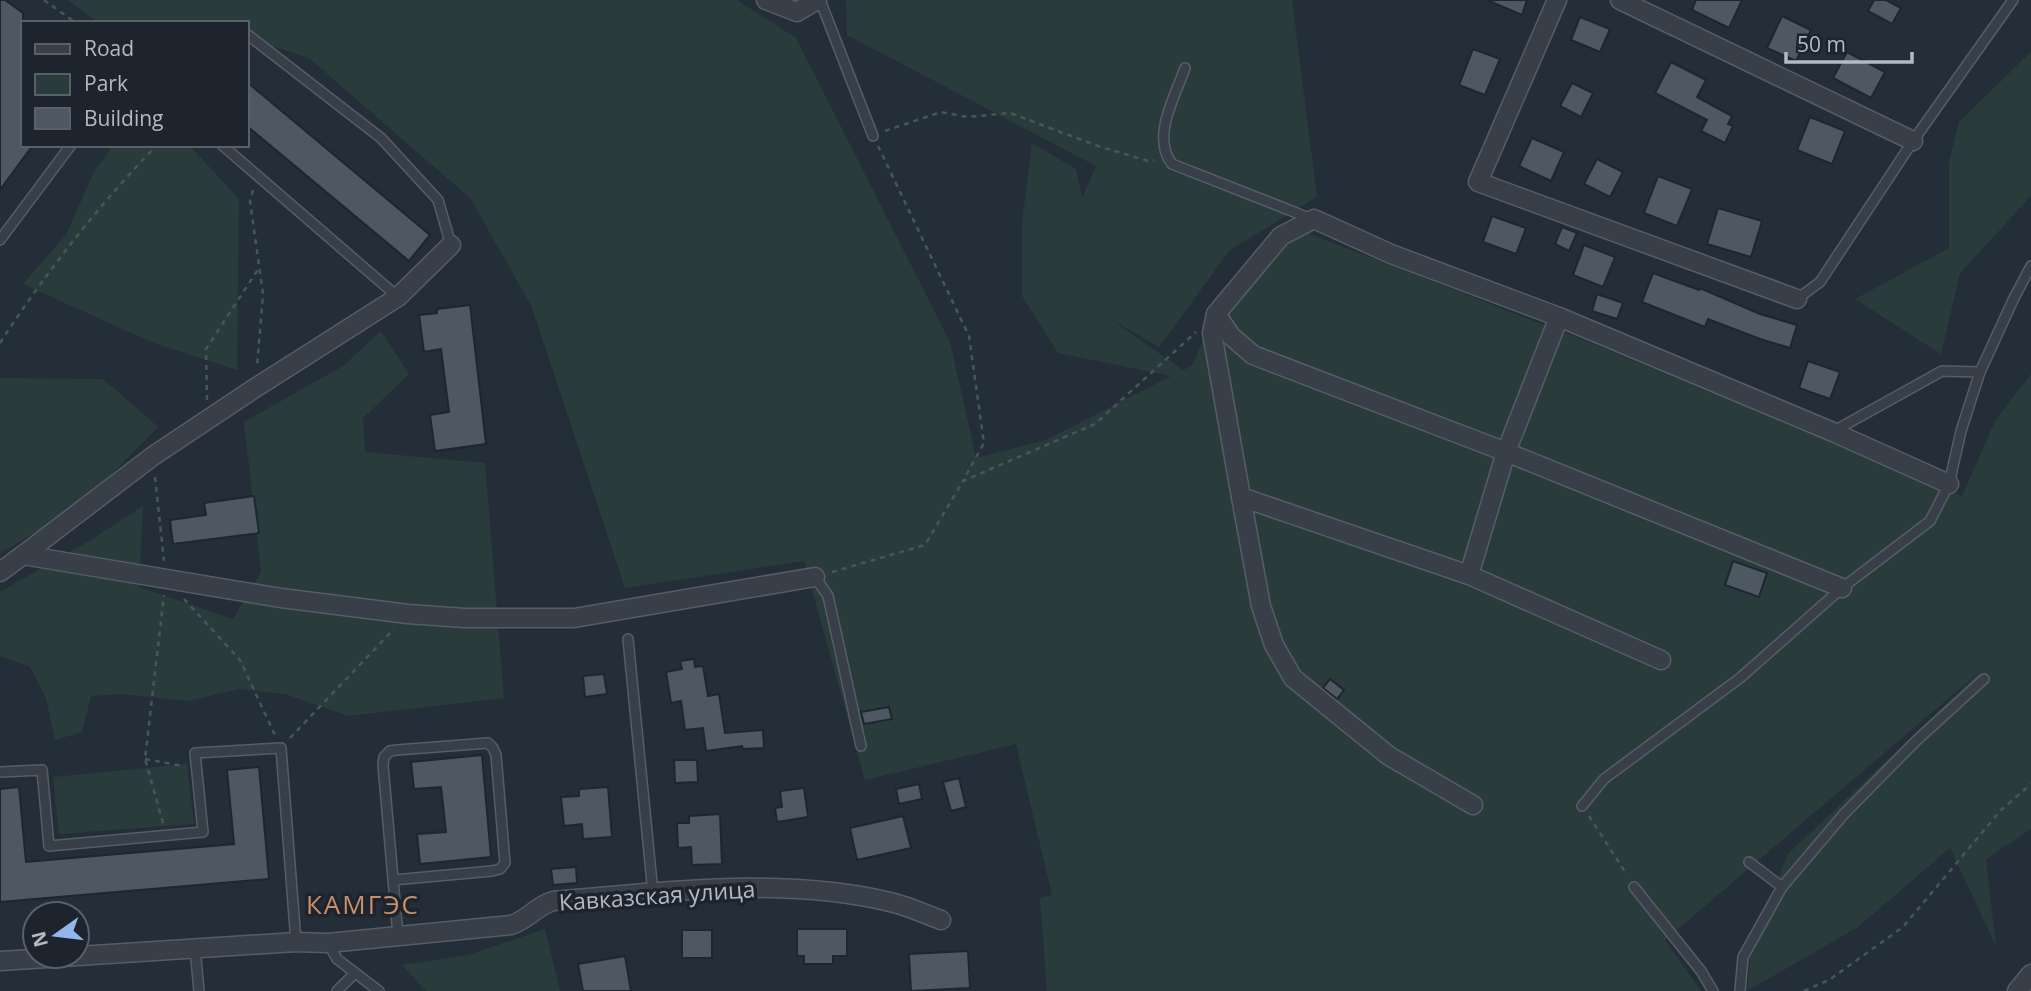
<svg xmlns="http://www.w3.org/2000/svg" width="2031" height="991" viewBox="0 0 2031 991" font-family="'Open Sans',sans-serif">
	<rect width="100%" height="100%" fill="#242e38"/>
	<g fill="#293c3b">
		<path d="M68,0H737L796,38L950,342L976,458L1046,440L1171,376L1058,353L1022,296V222L1032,143L1076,169L1082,198L1096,166L847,35L846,0H1292L1317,197L1230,250L1159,347L1112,320L1183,370L1192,366L1212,320L1297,229L1591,343L1962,496L1995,421L2031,374V829L1986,859L1996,946L1950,848L1858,927L1747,991L1751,946L1788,854L1984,668L1665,940L1701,991H1047L1040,898L1052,895L1016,744L865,780L804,561L625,588L531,305L470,198L309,58L247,38V23H197L189,20L190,23H99Z"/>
		<path d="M2031,52V196L1960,273L1941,354L1855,299L1949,248V162L1959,122Z"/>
		<path d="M113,145H189L239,199L237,370L151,342L23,284L66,235L94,172Z"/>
		<path d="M381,331L409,374L363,418L365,452L485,463L504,698L348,716L285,694L239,689L188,701L121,694L91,696L82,732L55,740L46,698L30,667L0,656V592L91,540L143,506L139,587L233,619L261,572L244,422L343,366Z"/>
		<path d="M0,378L103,379L158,427L78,508L0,553Z"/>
		<path d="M187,764L194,824L59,834L53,777Z"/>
		<path d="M545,929L560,991H426L402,965L468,955Z"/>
	</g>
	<g fill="#4d5863" stroke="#1f262f" stroke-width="2">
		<path d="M0,0H5L23,13V145H33L0,190Z"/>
		<path d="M1487,0H1527L1522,15Z"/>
		<path d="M1696,0H1742L1729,28L1692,10Z"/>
		<path d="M1874,0H1886L1901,8L1892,24L1868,11Z"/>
		<path d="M1782,16L1811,30L1796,61L1767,48Z"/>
		<path d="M1580,17L1610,29L1600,52L1571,40Z"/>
		<path d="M1473,49L1500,59L1485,95L1459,85Z"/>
		<path d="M1847,52L1885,72L1871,98L1833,78Z"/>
		<path d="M1671,62L1706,80L1697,97L1732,116L1728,124L1733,126L1725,143L1701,131L1707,120L1655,93Z"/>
		<path d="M247,82L430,235L409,261L247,126Z"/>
		<path d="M1572,83L1593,93L1581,117L1560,106Z"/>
		<path d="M1810,117L1845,131L1832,164L1797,150Z"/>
		<path d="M1532,138L1564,152L1551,181L1519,166Z"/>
		<path d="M1597,159L1623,172L1610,197L1584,184Z"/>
		<path d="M1658,176L1692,189L1677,226L1644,213Z"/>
		<path d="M1718,208L1762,221L1751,257L1707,244Z"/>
		<path d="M1492,216L1526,228L1516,254L1483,242Z"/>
		<path d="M1562,227L1577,233L1569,251L1555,244Z"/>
		<path d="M1584,245L1615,257L1603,287L1573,275Z"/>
		<path d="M1653,273L1699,290L1700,288L1760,314L1797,325L1790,348L1760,339L1708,319L1705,327L1642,302Z"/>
		<path d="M1597,294L1623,303L1617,319L1592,311Z"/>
		<path d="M470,305L486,444L435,451L430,415L449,412L441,349L424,352L419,315L437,313V309Z"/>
		<path d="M1808,361L1840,372L1830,399L1799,388Z"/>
		<path d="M254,496L259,533L173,544L170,520L206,515L204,503Z"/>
		<path d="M1733,561L1767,573L1759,597L1725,585Z"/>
		<path d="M694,659L695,667L703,666L708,696L719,694L725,733L763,730L764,748L743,749L742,746L706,751L703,728L685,730L681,701L671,703L666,672L682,669L680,661Z"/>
		<path d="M604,674L607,694L585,697L583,676Z"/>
		<path d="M1330,679L1344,690L1337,699L1323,688Z"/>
		<path d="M889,707L892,719L864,724L861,712Z"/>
		<path d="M482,755L491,857L420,864L417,834L446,832L441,787L414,789L411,762Z"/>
		<path d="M674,760H697L698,782L675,783Z"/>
		<path d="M259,767L269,879L0,902V789L19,787L26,862L234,844L227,770Z"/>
		<path d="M959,778L966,807L951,811L943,782Z"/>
		<path d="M919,784L922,799L899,804L896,789Z"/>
		<path d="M608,787L612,837L583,839L582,824L564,826L561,797L579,796V789Z"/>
		<path d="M804,788L808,817L777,822L775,808L782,807L780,791Z"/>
		<path d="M720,814L722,864L692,865L691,847L678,848L677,823H689V816Z"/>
		<path d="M903,816L911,848L857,860L850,828Z"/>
		<path d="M576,867L577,883L553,885L551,869Z"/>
		<path d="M797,929H847V956H833V964H804V956H797Z"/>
		<rect x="682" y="930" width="30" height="28"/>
		<path d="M968,951L970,988L911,991L909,954Z"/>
		<path d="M625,956L631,991H583L578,964Z"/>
	</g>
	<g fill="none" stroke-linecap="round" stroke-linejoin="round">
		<g stroke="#565d66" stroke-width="12">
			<g id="service">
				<path d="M820,0L873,136"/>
				<path d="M248,35L381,138L438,200L451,245"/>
				<path d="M1185,68C1175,97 1151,137 1172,164L1312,219"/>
				<path d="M222,145L398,297"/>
				<path d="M0,240L71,145"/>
				<path d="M1797,299L1820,282L1913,141L2013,0"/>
				<path d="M1834,431L1942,371L1980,372"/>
				<path d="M815,577L828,596L861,746"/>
				<path d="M628,639L653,893"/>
				<path d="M0,772L42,770L49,846L203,832L195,753L281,748L296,942"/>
				<path d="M1582,806L1604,779L1740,678L1842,588L1930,521L1949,484L1961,431L1980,372L2014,298L2031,266"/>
				<path d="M1749,862L1782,887"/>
				<path d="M393,880L492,871L500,869L505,863L496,755L493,748L488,743L397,750L390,751L384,757L383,765L398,936"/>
				<path d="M1634,887L1701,971L1713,991"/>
				<path d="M328,943L337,959L379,991"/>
				<path d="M195,948L199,991"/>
				<path d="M337,991L355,973"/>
				<path d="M1740,991L1743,957L1782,887L1844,814L1917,740L1984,679"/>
			</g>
		</g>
		<g stroke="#565d66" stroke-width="21">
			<g id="minor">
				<path d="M766,0L797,12L817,0"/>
				<path d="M1557,0L1478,182L1797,299"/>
				<path d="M1620,0L1913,141"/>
				<path d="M1216,314L1231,336L1253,355L1506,452L1469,575"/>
				<path d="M1241,497L1212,333L1216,314L1281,236L1314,219L1391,254L1559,317"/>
				<path d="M23,555L153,456L255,388L398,297L451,245"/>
				<path d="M0,572L23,555L281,598L408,614L464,618H574L815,577"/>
				<path d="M1842,588L1506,452L1559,317L1833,432L1949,484"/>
				<path d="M1473,805L1389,756L1293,678L1274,645L1261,606L1241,497L1469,575L1661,660"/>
				<path d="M0,961L296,942L328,943L511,925C528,920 536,906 553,901C664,892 780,876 890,902C908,906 925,914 941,920"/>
				<path d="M2017,991L2031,974"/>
			</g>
		</g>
		<g stroke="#465758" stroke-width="2.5" stroke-dasharray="5 5" stroke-linecap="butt">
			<path d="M44,0L76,23"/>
			<path d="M885,131L941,112L967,117L1010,113L1098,146L1148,161L1154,160"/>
			<path d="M878,146L969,336L984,443L963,481"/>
			<path d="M253,190L250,201L263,294L257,367"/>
			<path d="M0,343C46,272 98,206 157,145"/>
			<path d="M207,400L206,349L259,268"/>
			<path d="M155,477L164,561"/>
			<path d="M832,572L925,545L963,481L1095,424L1196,332"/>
			<path d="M184,599L240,660L275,735"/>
			<path d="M290,738L394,629"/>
			<path d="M145,759L183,766"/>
			<path d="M1589,816L1627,875"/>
			<path d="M163,823L145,759L164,595"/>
			<path d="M1804,991L1829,980L1903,927L2001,810L2031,784"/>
		</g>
		<use href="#service" stroke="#383f49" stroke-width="9"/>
		<use href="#minor" stroke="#383f49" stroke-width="18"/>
	</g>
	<g text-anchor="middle" stroke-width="7" stroke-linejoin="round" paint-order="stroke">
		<g font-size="23" fill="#b3bac4" stroke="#1d242d">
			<text transform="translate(657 896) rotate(-4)" y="8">Кавказская улица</text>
		</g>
		<g font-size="26" letter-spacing="2" fill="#c88f6a" stroke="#1d242d">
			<text x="363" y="914">КАМГЭС</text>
		</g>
	</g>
	<rect x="21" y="21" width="228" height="126" fill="#1d242d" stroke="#596069" stroke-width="2"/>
	<rect x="35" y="44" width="35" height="10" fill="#383f49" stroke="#596069" stroke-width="2"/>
	<text x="84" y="56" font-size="21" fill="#b3bac4">Road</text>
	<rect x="35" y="74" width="35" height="21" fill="#293c3b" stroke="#596069" stroke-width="2"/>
	<text x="84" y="91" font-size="21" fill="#b3bac4">Park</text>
	<rect x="35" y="108" width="35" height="21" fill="#4d5863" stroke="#596069" stroke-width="2"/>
	<text x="84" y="126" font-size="21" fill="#b3bac4">Building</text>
	<g transform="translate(56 935) rotate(256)"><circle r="33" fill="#1d242d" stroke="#596069" stroke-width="2"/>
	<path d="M0-5L12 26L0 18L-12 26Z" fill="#90b7ec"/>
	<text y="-10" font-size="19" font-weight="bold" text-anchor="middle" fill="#b3bac4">N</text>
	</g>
	<path d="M1786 52v10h126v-10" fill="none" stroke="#b3bac4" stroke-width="3.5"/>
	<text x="1797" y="52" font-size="21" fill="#b3bac4" stroke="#1d242d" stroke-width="5" paint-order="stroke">50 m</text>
</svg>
